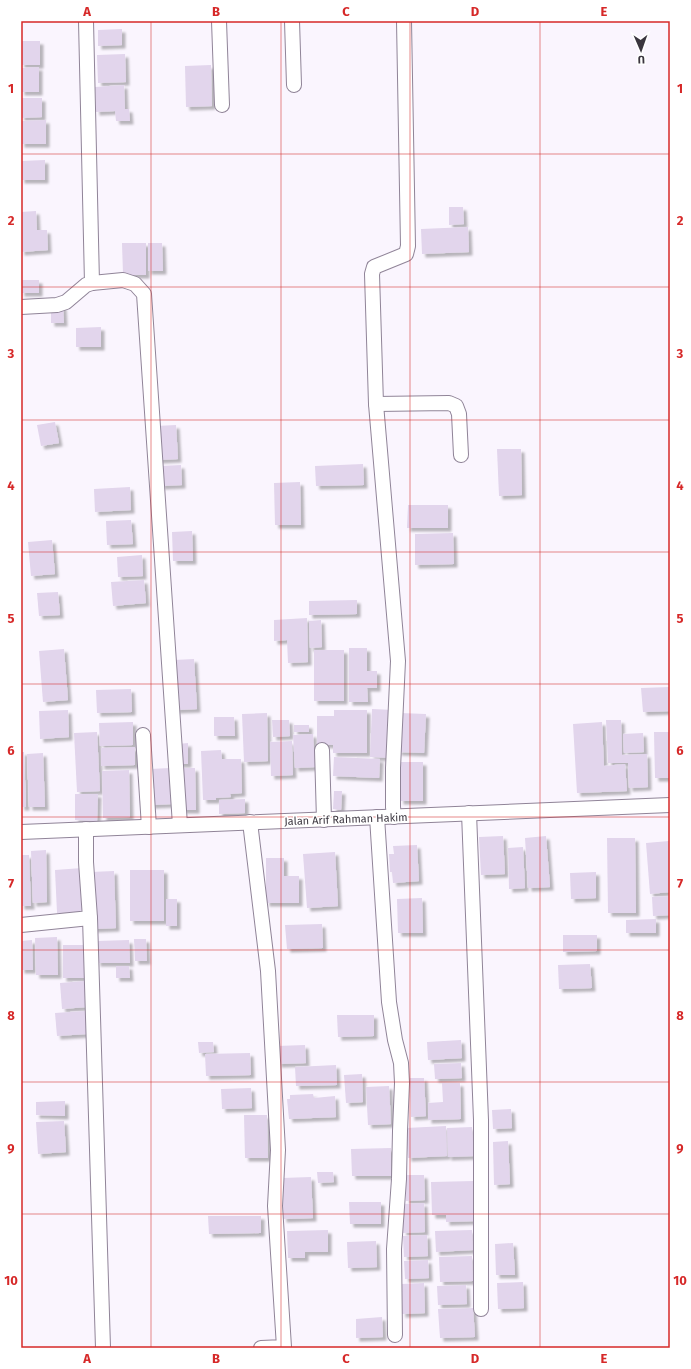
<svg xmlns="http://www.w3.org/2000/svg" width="691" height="1369" viewBox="0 0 691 1369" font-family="'Fira Sans',sans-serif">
	<defs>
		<filter id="shadow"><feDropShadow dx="3.5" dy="3.5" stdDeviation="1" flood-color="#0004"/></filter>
	</defs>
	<rect width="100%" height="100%" fill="#faf5fe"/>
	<g fill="#e2d5ec" filter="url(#shadow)">
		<path d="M122,29V45L98,46V30Z"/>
		<rect x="21" y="41" width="19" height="24"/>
		<path d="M125,54L126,82L98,83L97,55Z"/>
		<path d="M211,65L212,106L186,107L185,66Z"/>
		<path d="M39,67V92H21V68Z"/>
		<path d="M124,85L125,109H129L130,121H116L115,111L96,112L95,87Z"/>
		<path d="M21,98H42V117L21,118Z"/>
		<path d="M46,120V144H21V121Z"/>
		<path d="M45,160V180H21V161Z"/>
		<path d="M449,207H463L464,224L449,225Z"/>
		<path d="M36,211L37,230H47L48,250L21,252V212Z"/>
		<path d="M468,227L469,252L422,254L421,229Z"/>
		<path d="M122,243H146V275H123Z"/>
		<path d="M148,243H162L163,271H148Z"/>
		<rect x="21" y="280" width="18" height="13"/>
		<path d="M51,306H63L64,323H51Z"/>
		<path d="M101,327V347H76V328Z"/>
		<path d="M55,422L59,443L41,446L37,425Z"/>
		<path d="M176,425L178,459L158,460L156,426Z"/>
		<path d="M497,449H521L522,495L499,496Z"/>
		<path d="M363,464L364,485L316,486L315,466Z"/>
		<path d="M181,465L182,485L161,486L160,466Z"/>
		<path d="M300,482L301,525H275L274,483Z"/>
		<path d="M130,487L131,510L95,512L94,489Z"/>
		<path d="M408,505H448V528H407Z"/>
		<path d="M131,520L133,544L107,545L106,521Z"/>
		<path d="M192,531L193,561H173L172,532Z"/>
		<path d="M453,533L454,564L415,565V534Z"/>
		<path d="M52,540L55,574L31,576L28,542Z"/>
		<path d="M142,555L143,576L118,577L117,557Z"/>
		<path d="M144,580L146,603L113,606L111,582Z"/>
		<path d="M58,592L60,615L39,616L37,593Z"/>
		<path d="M357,600V614L309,615V601Z"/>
		<path d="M307,618L308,662L288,663L287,640L274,641V620Z"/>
		<path d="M321,620L322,647L310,648L309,621Z"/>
		<path d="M349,648H367V671H377V688H367L368,702H349Z"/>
		<path d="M64,649L68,700L43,702L39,651Z"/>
		<rect x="314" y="650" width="30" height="51"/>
		<path d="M194,659L197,709L176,710L174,660Z"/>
		<path d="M670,687V711L643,712L641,688Z"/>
		<path d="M131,689L132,712L97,713L96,690Z"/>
		<path d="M372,709L394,710L393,758L370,757Z"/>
		<path d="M68,710L69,737L40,739L39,711Z"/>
		<path d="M334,710H367V753H333V745L317,744V716H334Z"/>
		<path d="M267,713L268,761L244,762L242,714Z"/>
		<path d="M400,713L426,714L424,753L398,752Z"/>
		<path d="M214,717H234L235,736H214Z"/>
		<path d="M272,720H289L290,736L273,737Z"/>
		<path d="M606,720H621L622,755L647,754L648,787L629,788L628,763H608Z"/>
		<path d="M133,722V745L100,746L99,723Z"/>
		<path d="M602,722L604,766L625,764L627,791L577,793L573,724Z"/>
		<rect x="294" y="725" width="15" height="7"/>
		<path d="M97,732L100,791L77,792L74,733Z"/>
		<path d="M654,732H670V778H655Z"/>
		<path d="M643,733L644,752L624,753L623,734Z"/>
		<path d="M313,734L315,767L295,768L293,735Z"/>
		<path d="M292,741L293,775L271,776L270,742Z"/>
		<path d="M188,743V764H178V744Z"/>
		<path d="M135,747V765L101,766V748Z"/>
		<path d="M221,750L222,759H241L242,793L230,794L231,797L216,798V800H203L201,751Z"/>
		<path d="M21,752H24L26,807H21Z"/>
		<path d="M43,753L45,807H29L27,754Z"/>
		<path d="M334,757L380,759L379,778L333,776Z"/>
		<path d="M399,762H423V801H400Z"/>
		<path d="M170,768L172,804L151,805L150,769Z"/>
		<path d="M182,768H195L196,810H182Z"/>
		<path d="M129,770L130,817L103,818L102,771Z"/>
		<path d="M334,791H342L341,810L333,809Z"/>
		<path d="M75,794H98L97,821L75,820Z"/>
		<path d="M245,799V813L219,814V800Z"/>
		<path d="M503,836L505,874L481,875L479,837Z"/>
		<path d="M546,836L550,887L528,888L525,838Z"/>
		<path d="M607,838H635L636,913H608Z"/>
		<path d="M669,841L670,892L650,894L646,843Z"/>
		<path d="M417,845L419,881L393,883L392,872H390L389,854H394L393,846Z"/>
		<path d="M523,847L525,888L509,889L508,848Z"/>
		<path d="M46,850L47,902L33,903L31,851Z"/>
		<path d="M335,852L338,906L307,908L303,854Z"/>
		<path d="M21,855H29L31,906H21Z"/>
		<path d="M266,858H284V876H299V903H266Z"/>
		<path d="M82,868L84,912L57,913L55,870Z"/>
		<rect x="130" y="870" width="34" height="51"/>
		<path d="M114,871L116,928L93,929L91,872Z"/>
		<path d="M596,872V898L571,899L570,873Z"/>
		<path d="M670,896V915L653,916L652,897Z"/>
		<path d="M422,898L423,933H398L397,899Z"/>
		<rect x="166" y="899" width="11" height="27"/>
		<path d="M656,919V933H626V920Z"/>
		<path d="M322,924L323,948L287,949L285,925Z"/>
		<path d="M563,935H597V951L563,952Z"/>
		<path d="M57,937L58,975H36L35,938Z"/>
		<path d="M134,939H146L147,961H135Z"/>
		<path d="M32,940L33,970H21V941Z"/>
		<path d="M129,940L130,963H97V941Z"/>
		<path d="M63,945H86L87,978H63Z"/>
		<path d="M590,964L592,988L559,989L558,965Z"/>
		<path d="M116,966H129L130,978H116Z"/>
		<path d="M85,981L87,1007L62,1009L60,983Z"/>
		<path d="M85,1011L87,1034L57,1036L55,1013Z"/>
		<path d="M337,1015H374V1036L338,1037Z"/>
		<path d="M461,1040L462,1058L428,1060L427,1042Z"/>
		<path d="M198,1042H213L214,1052L199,1053Z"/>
		<path d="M305,1045L306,1063L278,1064L277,1046Z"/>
		<path d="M250,1053L251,1075L206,1076L205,1054Z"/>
		<path d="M461,1063L462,1078L435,1079L434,1064Z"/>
		<path d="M336,1065L337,1085L296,1086L295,1067Z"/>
		<path d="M362,1074L363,1102L346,1103L344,1075Z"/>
		<path d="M410,1078H424L426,1116L411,1117Z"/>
		<path d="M442,1083H460L461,1119L428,1120V1103L443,1102Z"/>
		<path d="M389,1086L391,1124L368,1125L366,1087Z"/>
		<path d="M251,1088L252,1108L222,1109L221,1089Z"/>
		<path d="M313,1094L314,1098L335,1096L336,1117L289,1119L287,1099H290V1095Z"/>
		<path d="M65,1101V1116L36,1115V1102Z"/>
		<path d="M511,1109L512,1128L493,1129L492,1110Z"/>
		<path d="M244,1115H267L268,1158H245Z"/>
		<path d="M64,1121L66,1152L38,1154L36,1122Z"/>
		<path d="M446,1126L447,1156L408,1158L406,1128Z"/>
		<path d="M472,1127L474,1156L448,1157L447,1128Z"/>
		<path d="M508,1141L510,1184L494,1185L493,1142Z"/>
		<path d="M391,1148V1176H352L351,1149Z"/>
		<path d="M317,1172H333L334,1182L318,1183Z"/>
		<path d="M405,1175H424L425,1200L406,1201Z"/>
		<path d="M311,1177L313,1218L283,1219L282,1178Z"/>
		<path d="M474,1181L475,1221L446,1222V1215H432L431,1182Z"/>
		<path d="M349,1202H381V1224H350Z"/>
		<path d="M424,1203L425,1232L403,1233L402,1204Z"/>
		<path d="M208,1216H261V1233L209,1234Z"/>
		<path d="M328,1230V1252H305V1258H288L287,1231Z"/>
		<path d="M472,1230L473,1250L436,1252L435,1231Z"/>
		<path d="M427,1235L428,1256L404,1257L403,1236Z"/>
		<path d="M376,1241L377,1267L348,1268L347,1242Z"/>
		<path d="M513,1243L515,1275H496L495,1244Z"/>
		<path d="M472,1256L473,1281L440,1282L439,1257Z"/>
		<path d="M428,1260L429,1278L405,1279L404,1261Z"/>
		<path d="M523,1282L524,1308L498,1309L497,1283Z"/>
		<path d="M424,1283L425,1313L402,1314L401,1284Z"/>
		<path d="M466,1285L467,1304L438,1305L437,1286Z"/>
		<path d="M473,1308L475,1337L440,1338L438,1309Z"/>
		<path d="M382,1317L383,1337L356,1338V1319Z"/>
	</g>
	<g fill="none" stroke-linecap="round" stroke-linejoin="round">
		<g stroke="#908498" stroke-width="16">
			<g id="minor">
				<path d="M86,21L92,283"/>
				<path d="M219,21L222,105"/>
				<path d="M292,21L294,85"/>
				<path d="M21,307L57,305L66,302L86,285L92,283L123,280L135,284L144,294L180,825"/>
				<path d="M376,404L449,403L456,406L459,414L461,455"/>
				<path d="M143,735L149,827"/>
				<path d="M322,750L324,820"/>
				<path d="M469,813L481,1120V1309"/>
				<path d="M377,817L389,1002L395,1040L401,1063L402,1083L400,1131L399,1179L394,1249L395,1335"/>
				<path d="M394,817L393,807V768L398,661L376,404L372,274L374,267L406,254L408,246L404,21"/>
				<path d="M250,822L268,971L278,1150L275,1206L284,1347L261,1348"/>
				<path d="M21,832L670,805"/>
				<path d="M90,918L103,1348"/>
				<path d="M21,925L90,918L86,862V829"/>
			</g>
		</g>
		<use href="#minor" stroke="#fff" stroke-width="14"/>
	</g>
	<path fill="none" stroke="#d62828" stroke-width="1" stroke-opacity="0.55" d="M151,21V1348M281,21V1348M410,21V1348M540,21V1348M21,154H670M21,287H670M21,420H670M21,552H670M21,684H670M21,817H670M21,950H670M21,1082H670M21,1214H670"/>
	<g text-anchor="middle" stroke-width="3" stroke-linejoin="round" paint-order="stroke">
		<g font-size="11" fill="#3a353e" stroke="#fff">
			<text transform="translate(346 819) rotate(-2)" y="4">Jalan Arif Rahman Hakim</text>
		</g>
	</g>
	<rect width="691" height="1369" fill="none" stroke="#ffffff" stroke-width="44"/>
	<g transform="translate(641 50) rotate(178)" stroke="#ffffff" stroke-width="3" paint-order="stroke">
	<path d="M0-3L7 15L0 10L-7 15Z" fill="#3a353e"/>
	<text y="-6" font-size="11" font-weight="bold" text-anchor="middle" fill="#3a353e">U</text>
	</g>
	<rect x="22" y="22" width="647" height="1325" fill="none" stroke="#d62828" stroke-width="1.5"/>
	<g font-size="13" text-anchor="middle" font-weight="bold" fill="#d62828">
		<text x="87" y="16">A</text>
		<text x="216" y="16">B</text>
		<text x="346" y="16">C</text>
		<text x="475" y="16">D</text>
		<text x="604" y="16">E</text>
		<text x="11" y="93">1</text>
		<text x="680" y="93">1</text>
		<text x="11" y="225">2</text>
		<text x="680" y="225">2</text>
		<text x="11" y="358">3</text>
		<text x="680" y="358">3</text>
		<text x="11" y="490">4</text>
		<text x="680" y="490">4</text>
		<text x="11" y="623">5</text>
		<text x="680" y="623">5</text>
		<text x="11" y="755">6</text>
		<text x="680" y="755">6</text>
		<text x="11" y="888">7</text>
		<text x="680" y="888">7</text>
		<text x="11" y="1020">8</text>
		<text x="680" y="1020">8</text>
		<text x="11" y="1153">9</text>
		<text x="680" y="1153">9</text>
		<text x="11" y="1285">10</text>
		<text x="680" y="1285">10</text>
		<text x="87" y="1363">A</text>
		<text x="216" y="1363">B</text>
		<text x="346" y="1363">C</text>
		<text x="475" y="1363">D</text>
		<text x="604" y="1363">E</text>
	</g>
</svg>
